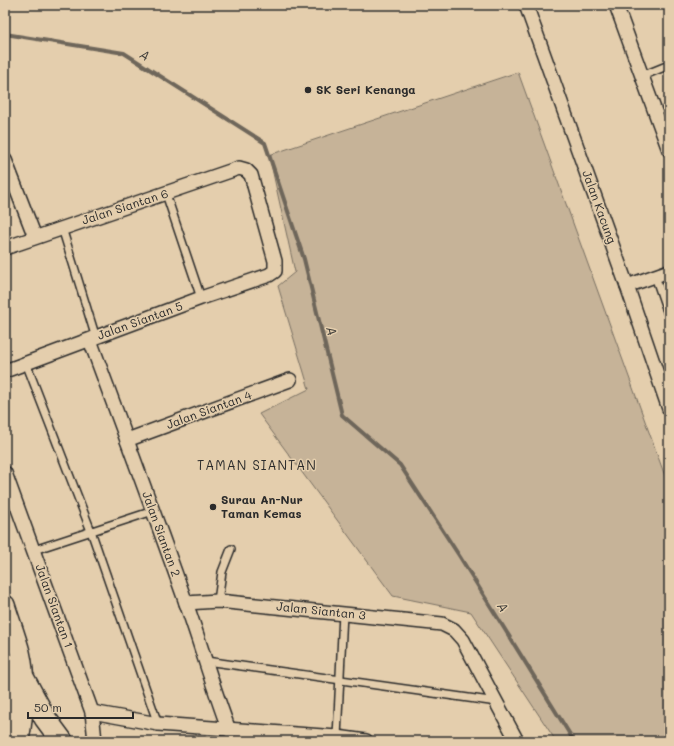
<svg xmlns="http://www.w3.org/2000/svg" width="674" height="746" viewBox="0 0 674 746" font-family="Mali,sans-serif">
	<rect width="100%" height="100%" fill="#e4cead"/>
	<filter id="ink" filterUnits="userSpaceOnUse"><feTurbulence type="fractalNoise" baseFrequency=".025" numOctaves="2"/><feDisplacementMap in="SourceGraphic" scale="8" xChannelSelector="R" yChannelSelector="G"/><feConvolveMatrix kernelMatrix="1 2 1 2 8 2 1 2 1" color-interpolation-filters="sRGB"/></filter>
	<g filter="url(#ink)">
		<path fill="#c6b398" stroke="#786f62" d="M518,72L669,487V741H556L471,612L393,596L259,414L309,389L278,286L295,272L269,155Z"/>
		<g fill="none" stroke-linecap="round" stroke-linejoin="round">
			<path stroke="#6e665a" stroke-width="4" d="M5,34L124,53L265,143L304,259L342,415L400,465L460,557L574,741"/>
			<g stroke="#2b2b2b" stroke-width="10">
				<g id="lane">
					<path d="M642,76L669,65"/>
					<path d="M166,194L201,298"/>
					<path d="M62,228L96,338"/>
					<path d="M655,276L666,308"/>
					<path d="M669,307L666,308L669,318"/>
					<path d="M26,363L91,531L158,724"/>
					<path d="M34,550L153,511"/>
					<path d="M218,601L222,572L231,549"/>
					<path d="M206,661L497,702"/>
					<path d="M337,737L343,613"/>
				</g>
			</g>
			<g stroke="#2b2b2b" stroke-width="16">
				<g id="street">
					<path d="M526,5L627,286L669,409"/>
					<path d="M616,5L669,150"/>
					<path d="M5,160L35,237"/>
					<path d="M5,248L239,168L246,170L251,175L275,261V271L269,275L201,298L5,371"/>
					<path d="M627,286L669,271"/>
					<path d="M90,340C122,427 155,515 186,603C201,645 213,688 229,730"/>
					<path d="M127,440L290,380"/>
					<path d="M5,473L92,712L95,741"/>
					<path d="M186,603L218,601L442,624L454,630L463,640L517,741"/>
					<path d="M92,712L158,724L337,737L366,741"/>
				</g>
			</g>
			<g stroke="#2b2b2b" stroke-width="22">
				<g id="secondary">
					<path d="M5,605C10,621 16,637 20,652C27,681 24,712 19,741"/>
					<path d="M5,663L8,683L5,731"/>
				</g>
			</g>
			<g stroke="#2b2b2b" stroke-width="24">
				<path id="primary" d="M24,679L45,718L62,741"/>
			</g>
			<use href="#lane" stroke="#e4cead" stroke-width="7"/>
			<use href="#street" stroke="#e4cead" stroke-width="13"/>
			<use href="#secondary" stroke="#e4cead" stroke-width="19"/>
			<use href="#primary" stroke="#e4cead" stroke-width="21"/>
		</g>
	</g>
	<g fill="#2b2b2b" stroke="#e4cead" stroke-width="1.5">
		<circle cx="308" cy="90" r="4"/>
		<circle cx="213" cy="507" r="4"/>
	</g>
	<g text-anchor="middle" stroke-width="3" stroke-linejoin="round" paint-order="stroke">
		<g font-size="12" font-weight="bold" fill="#2b2b2b" stroke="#e4cead" text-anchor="start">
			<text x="316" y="94">SK Seri Kenanga</text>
			<text x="221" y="504">Surau An-Nur<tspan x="221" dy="14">Taman Kemas</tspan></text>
		</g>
		<g font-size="12" fill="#2b2b2b" stroke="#e4cead">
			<text transform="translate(125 207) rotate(-18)" y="4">Jalan Siantan 6</text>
			<text transform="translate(599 207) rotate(70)" y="4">Jalan Kacung</text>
			<text transform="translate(140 321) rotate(-20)" y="4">Jalan Siantan 5</text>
			<text transform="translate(209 410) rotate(-20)" y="4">Jalan Siantan 4</text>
			<text transform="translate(161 534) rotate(70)" y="4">Jalan Siantan 2</text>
			<text transform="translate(54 606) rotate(70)" y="4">Jalan Siantan 1</text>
			<text transform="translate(321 611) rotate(6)" y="4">Jalan Siantan 3</text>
		</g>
		<g font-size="13" font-style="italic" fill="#413f3b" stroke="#e4cead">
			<text transform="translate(145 55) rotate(32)" y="5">A</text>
			<text transform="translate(332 331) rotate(76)" y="5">A</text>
			<text transform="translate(503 607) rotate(58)" y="5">A</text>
		</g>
		<g font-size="13" letter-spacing="1" fill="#2b2b2b" stroke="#e4cead">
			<text x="257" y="470">TAMAN SIANTAN</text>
		</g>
	</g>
	<rect width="674" height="746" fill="none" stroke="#e4cead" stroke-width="20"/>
	<rect x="10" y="10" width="654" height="726" fill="none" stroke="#2b2b2b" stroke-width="1.5" filter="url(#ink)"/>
	<path d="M28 712v6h105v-6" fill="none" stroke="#2b2b2b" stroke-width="2"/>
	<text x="34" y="712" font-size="12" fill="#2b2b2b" stroke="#e4cead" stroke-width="3" paint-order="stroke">50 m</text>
</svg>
